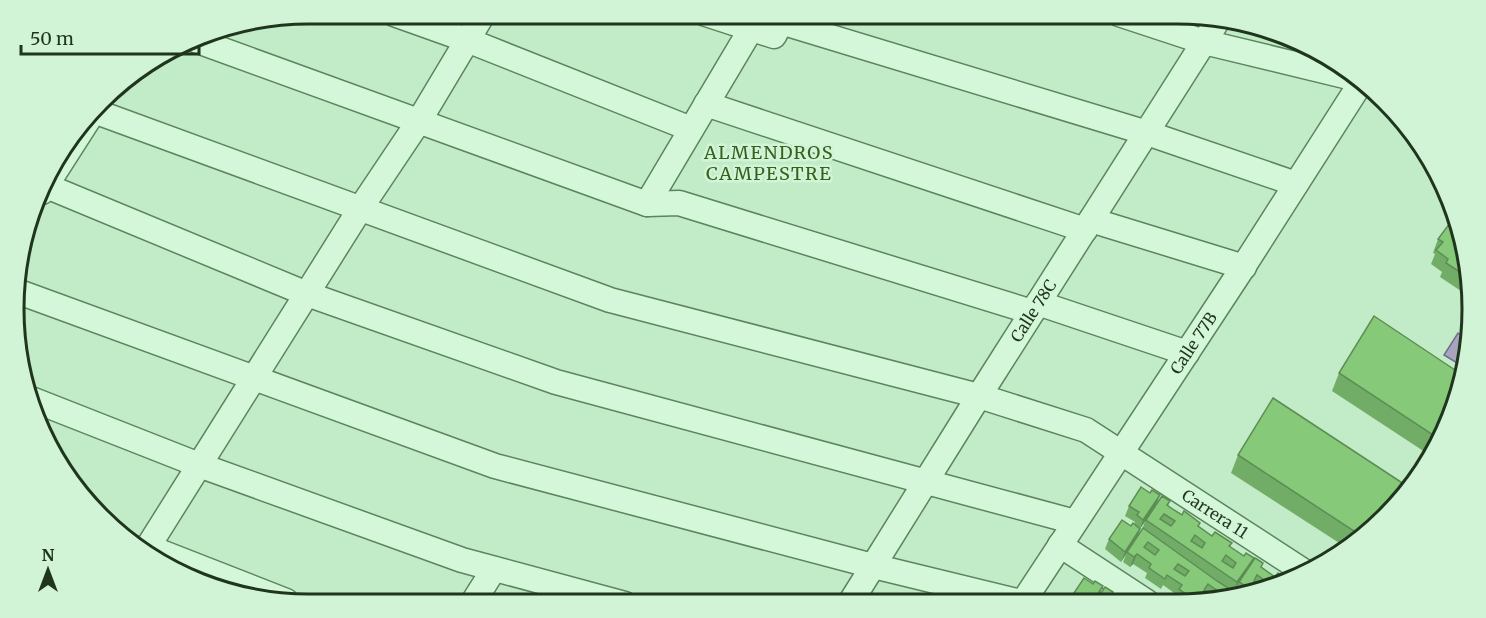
<svg xmlns="http://www.w3.org/2000/svg" width="1486" height="618" viewBox="0 0 1486 618" font-family="Merriweather,serif">
	<rect width="100%" height="100%" fill="#c2ecc8"/>
	<path fill="#a8a4bf" stroke="#726c8c" stroke-width="1.5" d="M1458,333L1465,338L1462,366L1444,355Z"/>
	<g fill="none" stroke-linecap="round" stroke-linejoin="round">
		<g stroke="#5b855a" stroke-width="15">
			<path id="lane" d="M127,539L148,547"/>
		</g>
		<g stroke="#5b855a" stroke-width="27">
			<g id="street">
				<path d="M394,14L467,40L691,129"/>
				<path d="M706,14L774,36L785,14"/>
				<path d="M1119,14L1204,42L1361,80"/>
				<path d="M781,22L1147,133L1296,184"/>
				<path d="M195,40L647,204L679,203L1032,312"/>
				<path d="M706,104L1085,230"/>
				<path id="s1" d="M94,111L610,300L979,396L1086,430L1308,574"/>
				<path d="M44,185L307,294L556,382L1075,522"/>
				<path d="M42,192L92,114"/>
				<path d="M647,204L751,29"/>
				<path d="M1091,220L1244,267"/>
				<path d="M19,292L495,466L873,566L1021,602"/>
				<path d="M1038,303L1187,353"/>
				<path d="M31,399L199,465L462,560L625,604"/>
				<path d="M1060,545L1147,602"/>
				<path d="M148,547L286,601"/>
				<path d="M146,550L360,209L419,121L483,14"/>
				<path id="s2" d="M1023,602L1240,272L1362,81"/>
				<path id="s3" d="M850,603L979,396L1218,20"/>
				<path d="M472,604L494,569"/>
			</g>
		</g>
		<use href="#lane" stroke="#d4f7d9" stroke-width="12"/>
		<use href="#street" stroke="#d4f7d9" stroke-width="24"/>
	</g>
	<g fill="#72ad68" fill-rule="evenodd">
		<path d="M1453,219L1472,289L1467,295L1440,277L1442,272L1431,264L1435,254L1433,253L1438,239Z"/>
		<path d="M1339,373L1457,404L1431,456L1332,391Z"/>
		<path d="M1238,455L1372,531L1347,548L1231,473Z"/>
		<path d="M1150,493L1160,495L1156,505L1170,501L1168,506L1199,527L1212,536L1232,543L1230,547L1252,563L1262,567L1275,577L1284,581L1240,595L1236,592L1238,586L1234,592L1239,595L1216,602H1180L1175,599L1177,595L1163,585L1161,589L1145,578L1147,573L1133,564L1130,567L1123,562L1126,555L1121,562L1105,549L1109,539L1131,526L1134,524L1135,522L1125,516L1129,506ZM1145,521L1142,530L1137,537L1140,529Z"/>
		<path d="M1072,596H1111L1120,602H1070Z"/>
	</g>
	<g fill="#5d8d55">
		<path d="M1160,495L1156,505L1140,529L1137,539L1127,552L1121,562L1125,552L1140,529L1143,520Z"/>
		<path d="M1137,554L1133,564L1130,567L1134,557Z"/>
		<path d="M1254,558L1250,568L1239,582L1234,592L1237,582Z"/>
		<path d="M1103,586L1099,596L1095,602H1092Z"/>
	</g>
	<g fill="#85c979" stroke="#5d8d55" stroke-width="1.5" fill-rule="evenodd">
		<path d="M1453,219L1469,278L1446,263L1448,259L1436,250L1443,242L1438,239Z"/>
		<path d="M1374,316L1461,374L1457,404L1439,439L1339,373Z"/>
		<path d="M1273,398L1410,488L1372,531L1363,537L1238,455Z"/>
		<path d="M1141,487L1150,493L1152,490L1160,495L1143,520L1137,515L1139,512L1129,506Z"/>
		<path d="M1162,496L1170,501L1167,505L1174,510L1182,515L1184,511L1200,523L1198,526L1212,536L1215,532L1232,543L1229,546L1244,556L1246,553L1254,558L1237,582L1146,520ZM1164,514L1175,521L1171,526L1160,519ZM1195,535L1205,543L1202,548L1191,541ZM1226,555L1236,563L1233,568L1222,561Z"/>
		<path d="M1122,520L1131,526L1133,523L1140,529L1125,552L1109,539Z"/>
		<path d="M1143,528L1217,581L1239,595L1230,598L1232,595H1231L1229,598L1216,602H1205L1197,596L1194,600L1179,589L1182,585L1167,575L1165,579L1149,568L1151,564L1137,554L1134,557L1127,552ZM1148,542L1159,550L1155,555L1144,547ZM1178,564L1189,571L1185,576L1174,569ZM1208,584L1219,592L1215,597L1204,590Z"/>
		<path d="M1255,558L1263,563L1261,567L1275,577L1278,573L1285,578L1283,582L1265,587L1268,583L1257,575L1254,581L1263,588L1253,591L1239,582Z"/>
		<path d="M1084,578L1093,584L1095,581L1103,586L1092,602H1081L1072,596Z"/>
		<path d="M1105,587L1113,592L1110,596L1120,602H1095Z"/>
	</g>
	<g text-anchor="middle" stroke-width="5" stroke-linejoin="round" paint-order="stroke">
		<g font-size="16" fill="#1f351d" stroke="#d1f4d6">
			<text dy="6" stroke="none"><textPath href="#s3" startOffset="345">Calle 78C</textPath></text>
			<text dy="6" stroke="none"><textPath href="#s2" startOffset="310">Calle 77B</textPath></text>
			<text dy="6" stroke="none"><textPath href="#s1" startOffset="1197">Carrera 11</textPath></text>
		</g>
		<g font-size="18" letter-spacing="1.5" fill="#36601e" stroke="#d1f4d6">
			<text x="769" y="159">ALMENDROS<tspan x="769" dy="21">CAMPESTRE</tspan></text>
		</g>
	</g>
	<path d="M0 0H1486V618H0ZM309 24H1177A285 285 0 0 1 1462 309V309A285 285 0 0 1 1177 594H309A285 285 0 0 1 24 309V309A285 285 0 0 1 309 24Z" fill="#d1f4d6" fill-rule="evenodd"/>
	<path fill="none" stroke="#1f351d" stroke-width="3" d="M309 24H1177A285 285 0 0 1 1462 309V309A285 285 0 0 1 1177 594H309A285 285 0 0 1 24 309V309A285 285 0 0 1 309 24Z"/>
	<g transform="translate(48 570)" stroke="#d1f4d6" stroke-width="4.5" paint-order="stroke">
	<path d="M0-4.5L10 22L0 15L-10 22Z" fill="#1f351d"/>
	<text y="-9" font-size="16" font-weight="bold" text-anchor="middle" fill="#1f351d">N</text>
	</g>
	<path d="M21 45v9h178v-9" fill="none" stroke="#1f351d" stroke-width="3"/>
	<text x="30" y="45" font-size="18" fill="#1f351d" stroke="#d1f4d6" stroke-width="4.5" paint-order="stroke">50 m</text>
</svg>
